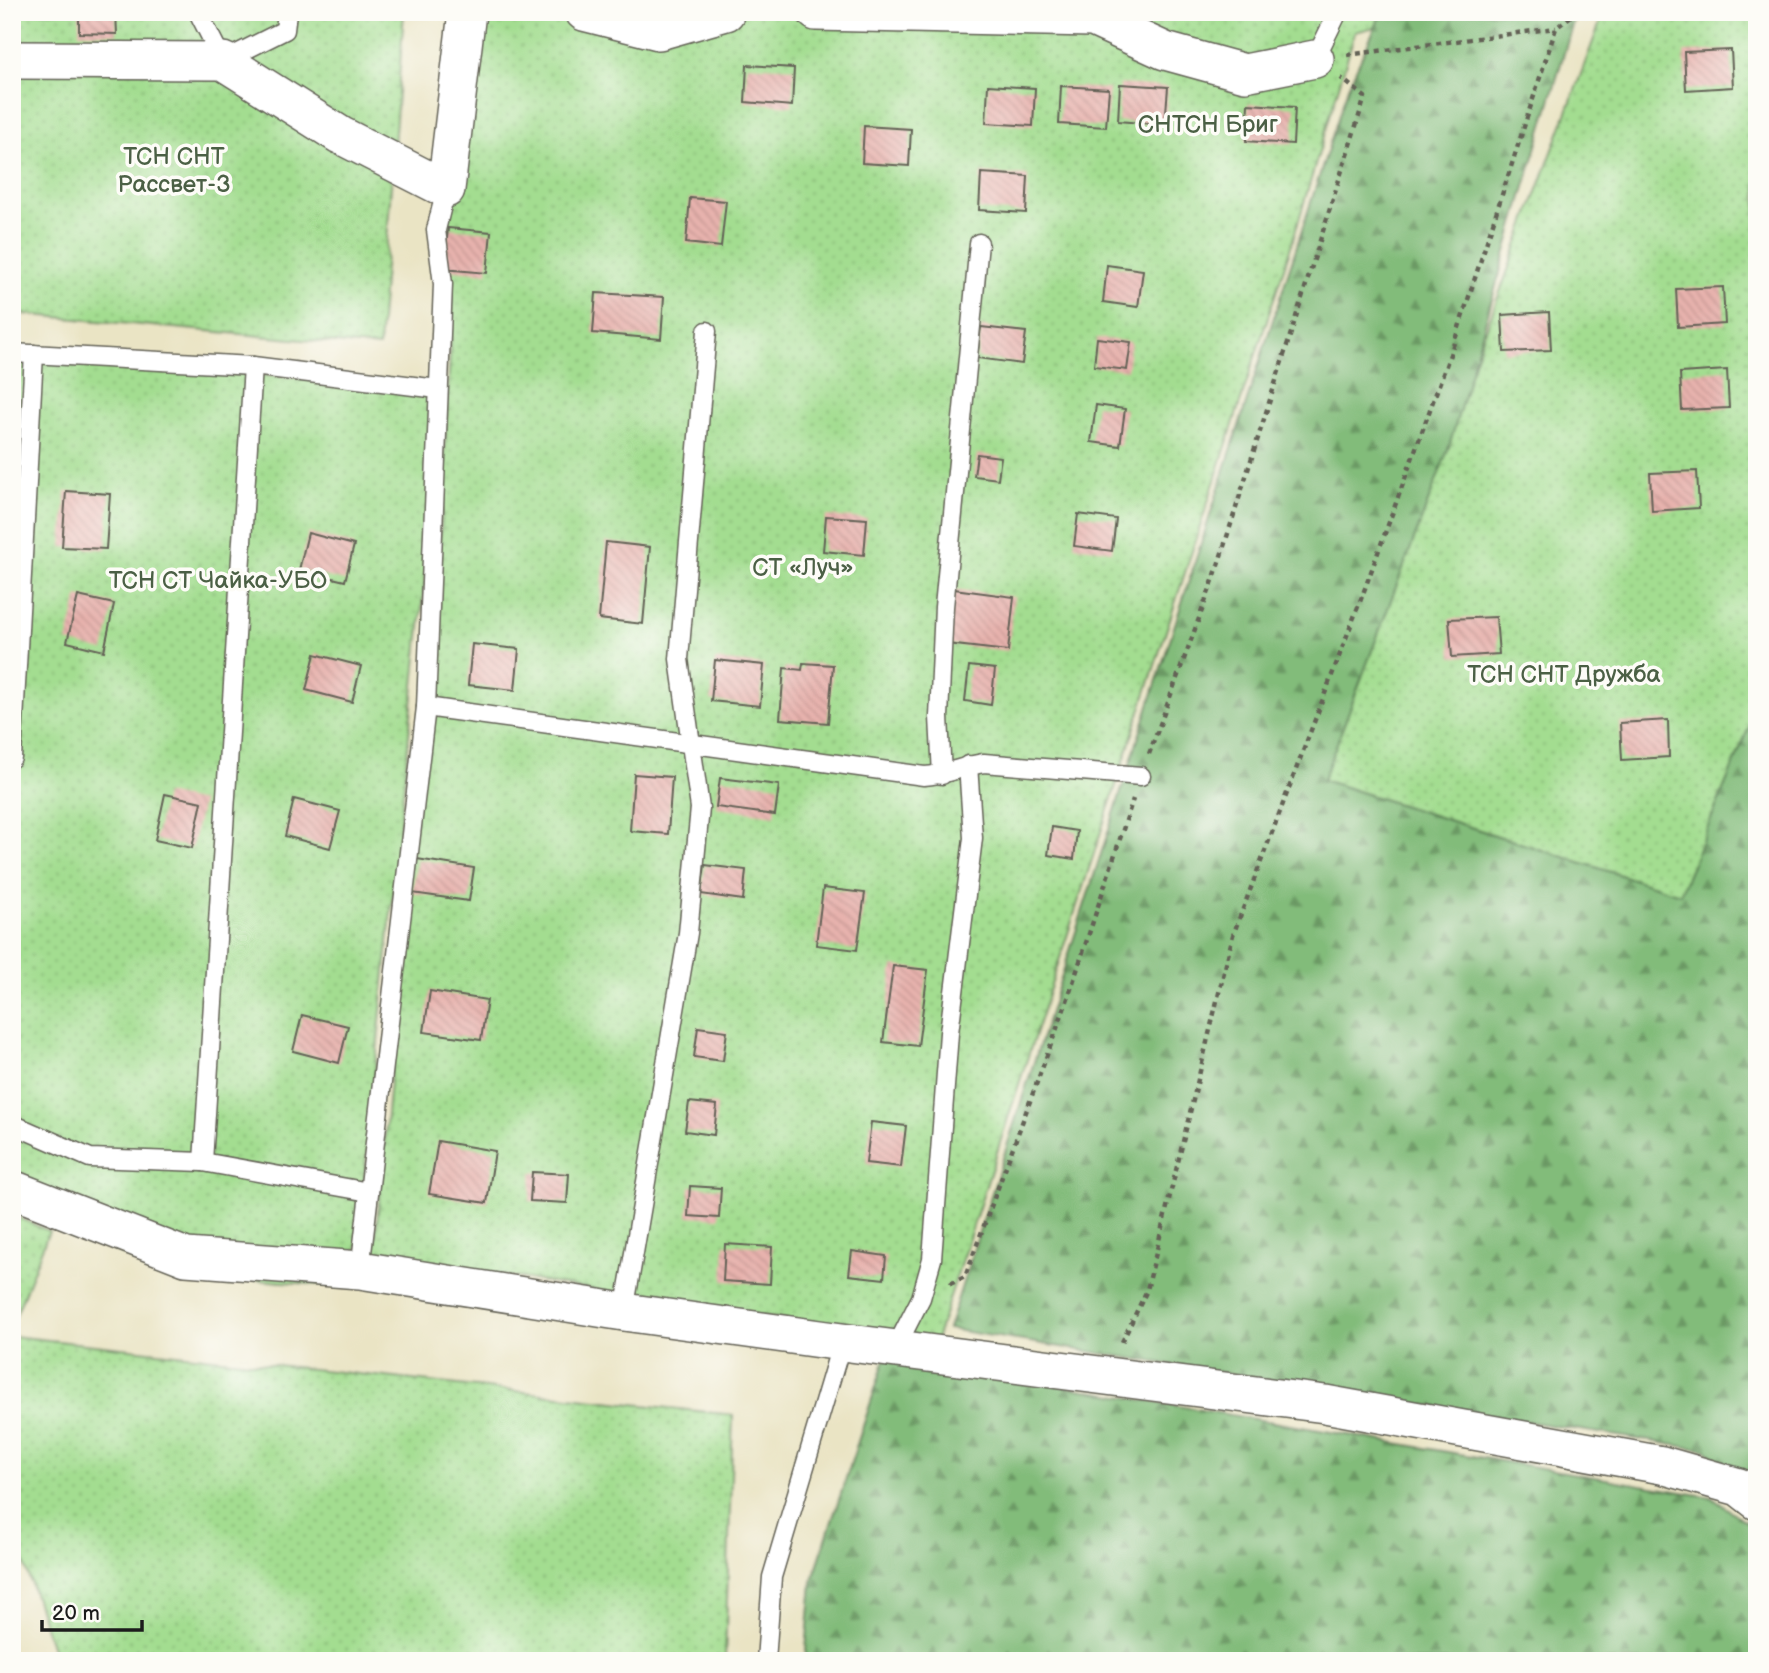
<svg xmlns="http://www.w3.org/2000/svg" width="1769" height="1673" viewBox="0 0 1769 1673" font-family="'Balsamiq Sans',sans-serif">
	<defs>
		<pattern id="grass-dots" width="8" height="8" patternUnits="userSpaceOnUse" patternTransform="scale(1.75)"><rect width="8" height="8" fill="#a3dd90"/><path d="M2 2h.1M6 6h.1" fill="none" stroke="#8cbd7c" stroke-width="1.8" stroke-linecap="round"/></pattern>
		<pattern id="forest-firs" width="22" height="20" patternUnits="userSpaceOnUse" patternTransform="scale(1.75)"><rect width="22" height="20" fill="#82bc7a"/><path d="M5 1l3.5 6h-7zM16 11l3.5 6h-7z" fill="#6a9863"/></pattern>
		<pattern id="building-back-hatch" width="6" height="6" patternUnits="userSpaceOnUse" patternTransform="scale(1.75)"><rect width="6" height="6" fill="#e7b2ad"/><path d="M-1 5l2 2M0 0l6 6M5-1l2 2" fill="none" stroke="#c69894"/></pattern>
	</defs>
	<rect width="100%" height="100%" fill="#fdfcf7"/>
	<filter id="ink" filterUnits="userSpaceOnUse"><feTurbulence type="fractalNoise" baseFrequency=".0143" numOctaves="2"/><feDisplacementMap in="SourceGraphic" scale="14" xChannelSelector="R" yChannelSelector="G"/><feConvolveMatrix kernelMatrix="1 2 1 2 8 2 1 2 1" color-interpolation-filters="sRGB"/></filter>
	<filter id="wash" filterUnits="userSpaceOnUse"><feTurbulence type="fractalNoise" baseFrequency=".00686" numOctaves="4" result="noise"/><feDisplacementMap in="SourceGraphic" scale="28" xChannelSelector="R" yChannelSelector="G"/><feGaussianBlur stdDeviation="1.57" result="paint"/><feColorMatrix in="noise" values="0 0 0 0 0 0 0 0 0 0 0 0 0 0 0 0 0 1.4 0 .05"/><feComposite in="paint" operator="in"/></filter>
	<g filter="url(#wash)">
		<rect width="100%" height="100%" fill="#eae4c4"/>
		<g fill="url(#grass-dots)" stroke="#607c56" stroke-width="2">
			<path d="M12,12H218L222,19L261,12H404L379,347L12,313Z"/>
			<path d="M456,12H1434L1355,32L1292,243L935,1343L374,1255L441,528L453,295L443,275Z"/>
			<path d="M1604,12H1757V770L1694,916L1311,800Z"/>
			<path d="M12,355L444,390L353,1287L172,1274L12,1209Z"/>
			<path d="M12,1215L49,1231L12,1325Z"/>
			<path d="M12,1336L733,1415L725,1661H56L12,1525Z"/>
		</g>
		<g fill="url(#forest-firs)" stroke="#4f6c4b" stroke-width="2">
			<path d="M1382,12H1576L1449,447L1323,780L1680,894L1754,715L1757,716V1488L1706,1450L948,1329L1348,87Z"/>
			<path d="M886,1356L1711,1497L1757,1530V1661H805L812,1582Z"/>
		</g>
		<g id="blocks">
			<g fill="url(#building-back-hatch)">
				<path d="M79,12H116L117,34L79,33Z"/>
				<path d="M1731,50L1733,87L1686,90L1684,52Z"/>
				<path d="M747,65L794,68L792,106L745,102Z"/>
				<path d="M1120,84L1168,87L1165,125L1118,121Z"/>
				<path d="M988,85L1035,88L1033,126L986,123Z"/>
				<path d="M1061,86L1109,89L1106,127L1059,124Z"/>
				<path d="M1248,104L1295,107L1293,144L1246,141Z"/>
				<path d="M864,126L911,129L909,166L862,163Z"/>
				<path d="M981,173L1028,176L1026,213L979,210Z"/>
				<path d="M690,198L726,201L721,247L686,243Z"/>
				<path d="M448,228L491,232L487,273L444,269Z"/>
				<path d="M1107,265L1143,270L1138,307L1103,302Z"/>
				<path d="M1723,287L1725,324L1678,327L1676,289Z"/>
				<path d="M596,293L664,297L661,339L593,333Z"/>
				<path d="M1549,312L1551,350L1504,352L1502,315Z"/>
				<path d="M981,327L1026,332L1022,364L977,358Z"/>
				<path d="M1097,338L1131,342L1127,370L1094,366Z"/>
				<path d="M1727,370L1729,408L1682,410L1680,373Z"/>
				<path d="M1096,405L1125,409L1120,446L1091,442Z"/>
				<path d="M977,454L1001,457L998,479L974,476Z"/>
				<path d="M1697,471L1699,508L1652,511L1650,473Z"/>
				<path d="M66,491L110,494L106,549L62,547Z"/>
				<path d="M1078,514L1116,519L1112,551L1074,546Z"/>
				<path d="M826,516L867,519L864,555L823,551Z"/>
				<path d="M308,533L354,545L345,581L299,570Z"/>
				<path d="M606,542L650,547L643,624L599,619Z"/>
				<path d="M954,589L1014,597L1008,651L947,644Z"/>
				<path d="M78,596L114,604L104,651L67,642Z"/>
				<path d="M1496,617L1499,654L1452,657L1449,619Z"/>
				<path d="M472,644L519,649L515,690L468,685Z"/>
				<path d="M315,654L361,666L352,702L306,690Z"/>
				<path d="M715,660L764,665L760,706L711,701Z"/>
				<path d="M803,663L833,665L828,723L780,719L784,668L802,670Z"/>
				<path d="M969,666L995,669L991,705L965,701Z"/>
				<path d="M1668,720L1669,757L1622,760L1620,723Z"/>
				<path d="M634,774L672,777L668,834L630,831Z"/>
				<path d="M720,778L779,785L775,815L716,807Z"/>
				<path d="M165,794L202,802L192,848L155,840Z"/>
				<path d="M294,799L340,811L330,848L285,836Z"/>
				<path d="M1052,827L1077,831L1074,859L1048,855Z"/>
				<path d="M417,859L474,868L469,901L412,893Z"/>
				<path d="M705,865L746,870L743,900L701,894Z"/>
				<path d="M823,888L865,893L857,950L816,945Z"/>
				<path d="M893,966L928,970L918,1046L883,1042Z"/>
				<path d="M430,991L487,1000L481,1040L424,1032Z"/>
				<path d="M302,1015L348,1026L339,1063L293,1051Z"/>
				<path d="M698,1027L727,1031L723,1061L694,1057Z"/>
				<path d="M689,1102L717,1105L714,1135L685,1131Z"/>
				<path d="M871,1122L906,1126L901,1167L866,1163Z"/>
				<path d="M438,1141L495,1151L487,1203L429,1194Z"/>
				<path d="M532,1172L569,1174L567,1203L530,1201Z"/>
				<path d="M690,1186L721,1188L719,1218L688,1216Z"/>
				<path d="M725,1244L772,1247L770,1284L723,1281Z"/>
				<path d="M852,1251L886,1256L884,1279L849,1275Z"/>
			</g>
		</g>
	</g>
	<g filter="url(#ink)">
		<use href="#blocks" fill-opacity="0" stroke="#646257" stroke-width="2"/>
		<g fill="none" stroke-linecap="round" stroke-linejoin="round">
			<g stroke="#646257" stroke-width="21">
				<g id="service">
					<path d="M198,12L223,61L285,30L287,12"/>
					<path d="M1315,59L1338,12"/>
					<path d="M12,353L253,366L438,389"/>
					<path d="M426,707L924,776C946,775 963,766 984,763L1141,776"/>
					<path d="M12,758L34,354"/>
					<path d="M942,775L939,717L944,607L979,243"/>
					<path d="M12,1124L90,1158L203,1162L369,1192"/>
					<path d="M203,1162L253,366"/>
					<path d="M360,1270L426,707L443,284L436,230L446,189"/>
					<path d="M624,1312L688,933L700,808L679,659L707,331"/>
					<path d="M895,1349L921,1298L932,1259L949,1033L973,838L968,765"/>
					<path d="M766,1661L772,1577L842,1342"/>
				</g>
			</g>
			<g stroke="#646257" stroke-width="40">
				<g id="minor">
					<path d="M584,12L659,31L726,12"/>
					<path d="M816,12L1093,18L1165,51L1245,73L1315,59"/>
					<path d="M12,60L223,61L340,135L446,189L467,12"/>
					<path d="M12,1189L186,1257L360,1270L624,1312L842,1342L1325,1404L1662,1465L1739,1487L1757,1501"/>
				</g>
			</g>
			<g stroke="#646257" stroke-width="4.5" stroke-dasharray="5 5" stroke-linecap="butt">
				<path d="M1347,55L1556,28"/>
				<path d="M1149,754L1215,575L1365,97L1341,78"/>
				<path d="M950,1284L965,1277L1067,1001L1133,799"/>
				<path d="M1122,1342L1147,1290L1233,935L1364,591L1452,349L1556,28L1576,12"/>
			</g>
			<use href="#service" stroke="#fff" stroke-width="18"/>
			<use href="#minor" stroke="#fff" stroke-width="37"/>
		</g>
	</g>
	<g text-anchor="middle" stroke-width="7" stroke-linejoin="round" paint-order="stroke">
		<g font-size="24" fill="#4b6045" stroke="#fdfcf7">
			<text x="1208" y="132">СНТСН Бриг</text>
			<text x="174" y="164">ТСН СНТ<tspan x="174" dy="28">Рассвет-3</tspan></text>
			<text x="803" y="575">СТ «Луч»</text>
			<text x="218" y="588">ТСН СТ Чайка-УБО</text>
			<text x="1564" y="682">ТСН СНТ Дружба</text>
		</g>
	</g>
	<rect width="1769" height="1673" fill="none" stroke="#fdfcf7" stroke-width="42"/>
	<path d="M42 1620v10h100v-10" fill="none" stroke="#1c1c1c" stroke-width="3.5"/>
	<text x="52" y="1620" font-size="21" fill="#1c1c1c" stroke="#fdfcf7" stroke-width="5" paint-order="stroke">20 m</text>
</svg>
